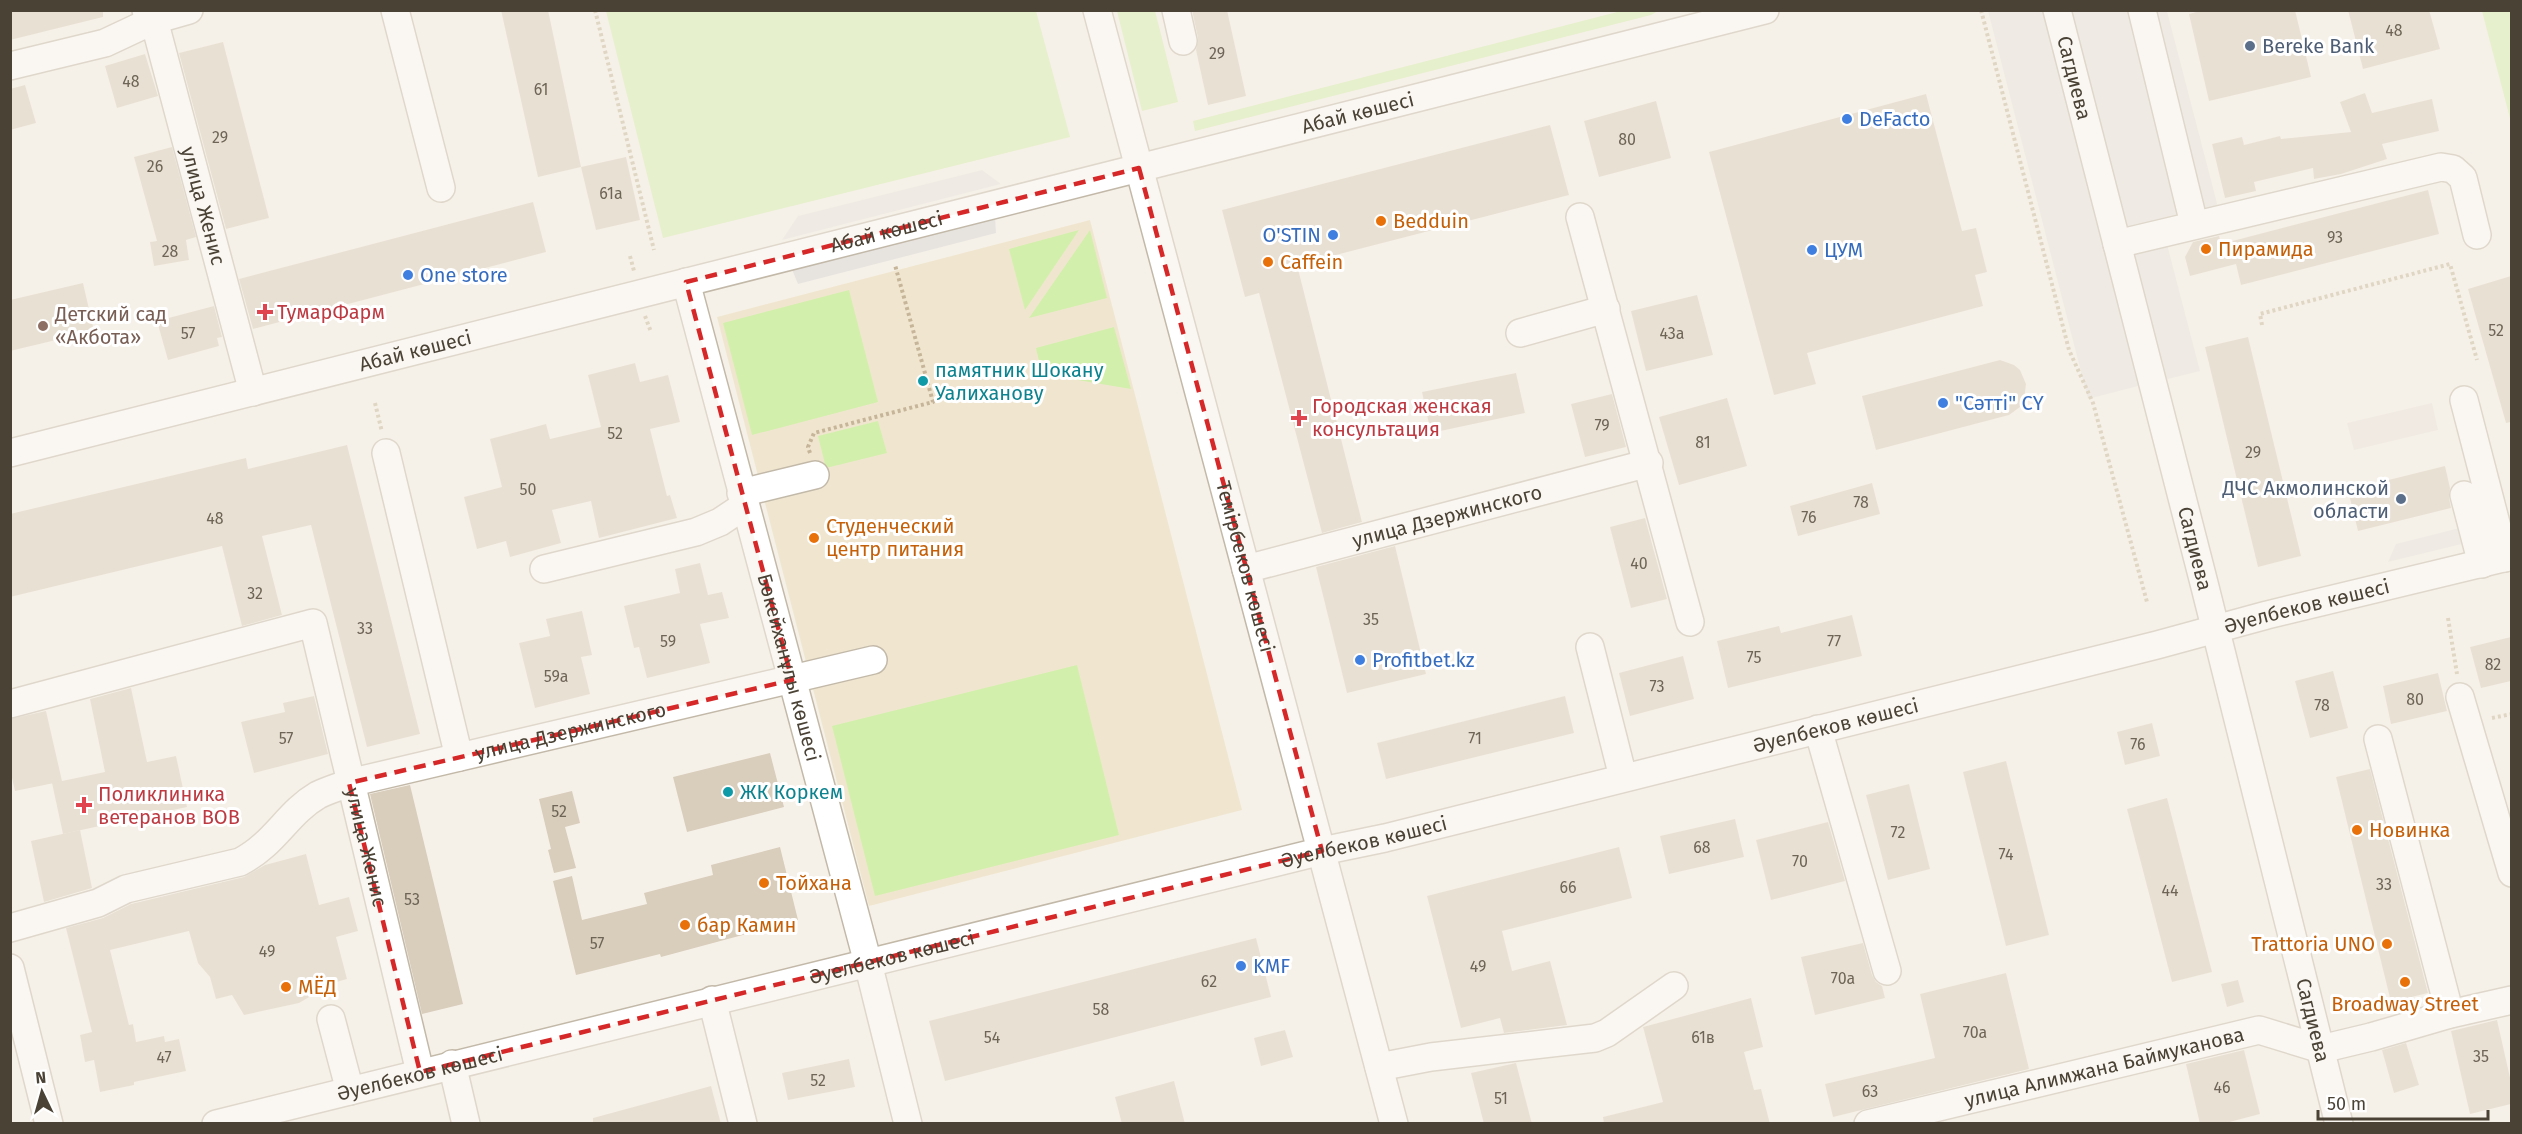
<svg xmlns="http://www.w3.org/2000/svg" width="2522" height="1134" viewBox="0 0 2522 1134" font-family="'Fira Sans',sans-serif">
	<rect width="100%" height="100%" fill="#f6f1e8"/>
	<path fill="#e8e3dd" d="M2432,403L2438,430L2354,450L2347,423Z"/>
	<path fill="#f0e6d0" d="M1090,220L1242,810L869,906L717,317Z"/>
	<g fill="#d3efac">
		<path d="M1625,10L1658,11L1651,15L1195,131L1193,121Z"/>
		<path d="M606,11H1036L1070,137L663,238Z"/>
		<path d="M1117,11H1155L1178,102L1142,111Z"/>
		<path d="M2482,11H2511V122Z"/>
		<path d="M1079,230L1025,310L1009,249Z"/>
		<path d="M1090,230L1107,298L1029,318Z"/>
		<path d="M849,290L878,402L752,435L723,323Z"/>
		<path d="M1114,327L1131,389L1042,374L1036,348Z"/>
		<path d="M878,421L887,453L826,468L818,436Z"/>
		<path d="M1077,665L1119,835L875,896L832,726Z"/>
	</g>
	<g fill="#e7e4e0">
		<path d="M1988,11H2049L2146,384L2088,399Z"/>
		<path d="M2064,11H2167L2218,207L2161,221L2200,371L2160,381Z"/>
		<path d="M982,170L1001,184L782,240L798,216Z"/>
		<path d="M995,216L996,233L798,284L791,267Z"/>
		<path d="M2511,515V532L2388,562L2396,544Z"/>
	</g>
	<g fill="#d9cdbc">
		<path d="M10,10H103V17L10,40Z"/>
		<path d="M501,10H548L581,167L538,177Z"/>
		<path d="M1192,10H1227L1246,96L1208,105L1196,50L1198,38Z"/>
		<path d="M2204,10H2295L2311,77L2209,101L2189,14Z"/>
		<path d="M2348,10H2429L2440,49L2363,69Z"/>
		<path d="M223,42L269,218L226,229L179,53Z"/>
		<path d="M145,54L158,96L117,108L105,66Z"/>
		<path d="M25,85L36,123L10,130V89Z"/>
		<path d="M2365,93L2372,113L2432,99L2439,131L2382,144L2387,159L2341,174L2314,179L2313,168L2254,182L2256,191L2225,198L2212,144L2242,137L2244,145L2280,136L2281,139L2351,132L2340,102Z"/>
		<path d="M1926,94L1962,231L1976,228L1987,272L1975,275L1983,306L1807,353L1816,384L1774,395L1709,152Z"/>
		<path d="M1656,101L1671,158L1599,177L1584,121Z"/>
		<path d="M1550,125L1569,195L1297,265L1362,522L1322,533L1259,293L1245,297L1222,210Z"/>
		<path d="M172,147L196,237L186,240L189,260L154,266L150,242L157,241L134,157Z"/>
		<path d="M626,157L640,220L596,230L581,167Z"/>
		<path d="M2428,190L2439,234L2241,285L2236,264L2190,276L2185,257L2193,242L2219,236L2221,244Z"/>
		<path d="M533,202L546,252L253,329L239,279Z"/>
		<path d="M2511,276V422L2506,423L2468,289Z"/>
		<path d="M83,283L94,331L10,351V300Z"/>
		<path d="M1697,295L1713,355L1646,371L1631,311Z"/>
		<path d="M214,306L222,337L217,338L219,346L168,360L157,321Z"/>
		<path d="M2248,337L2301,556L2258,567L2205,347Z"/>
		<path d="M2000,360L2014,365L2020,370L2026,384L2024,400L2020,407L2009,415L1876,450L1862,396Z"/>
		<path d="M635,363L640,382L668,375L680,422L650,429L667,496L670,495L677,518L599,538L591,501L552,510L561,543L510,557L506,541L477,549L464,497L502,487L490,439L546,424L550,439L601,427L588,375Z"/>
		<path d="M1516,373L1525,413L1431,433L1422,392Z"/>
		<path d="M1612,394L1626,447L1585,457L1571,404Z"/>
		<path d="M1727,398L1747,466L1679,485L1659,417Z"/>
		<path d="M347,445L420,734L367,747L311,525L262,536L282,615L242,626L222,546L10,597V514L246,458L248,469Z"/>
		<path d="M2445,466L2450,488L2449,498L2451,508L2358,531L2348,490Z"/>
		<path d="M1872,483L1880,514L1798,536L1790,506Z"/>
		<path d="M1645,518L1667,599L1631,608L1610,527Z"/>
		<path d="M1395,546L1426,674L1347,693L1316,567Z"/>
		<path d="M700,563L708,595L722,592L729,618L700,624L710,663L647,678L639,647L634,648L624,606L680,593L675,569Z"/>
		<path d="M582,611L592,655L581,657L590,694L535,708L519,643L550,636L546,619Z"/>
		<path d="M1852,615L1862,656L1728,688L1717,641L1779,626L1781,633Z"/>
		<path d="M2511,637V681L2481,688L2470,647Z"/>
		<path d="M1683,656L1694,699L1630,716L1619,673Z"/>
		<path d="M2333,671L2348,728L2310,738L2295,681Z"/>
		<path d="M2438,673L2447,711L2391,724L2383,686Z"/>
		<path d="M131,688L147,762L176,756L187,807L63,834L52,783L59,782L15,791L10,769V719L46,711L62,781L105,772L90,699Z"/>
		<path d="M314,696L328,754L254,773L241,722L285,712L283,703Z"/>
		<path d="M1565,696L1574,733L1386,779L1377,743Z"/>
		<path d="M2152,723L2160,756L2125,765L2117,732Z"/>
		<path d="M770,753L784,807L687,832L673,777Z"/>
		<path d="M2006,761L2049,935L2006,946L1963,772Z"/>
		<path d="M2370,769L2428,993L2391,1002L2336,777Z"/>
		<path d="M1909,784L1930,869L1888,880L1866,795Z"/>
		<path d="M410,785L463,1004L422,1014L370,794Z"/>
		<path d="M572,791L580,823L565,827L576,868L554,873L548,850L551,849L539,799Z"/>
		<path d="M2167,798L2212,972L2172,982L2127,809Z"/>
		<path d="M1735,819L1744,857L1669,874L1660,836Z"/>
		<path d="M1828,822L1845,881L1771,900L1756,840Z"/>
		<path d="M80,830L92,888L44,902L31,841Z"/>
		<path d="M780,847L798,920L661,957L660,954L576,975L553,881L572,876L582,920L647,904L644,893L713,875L711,865Z"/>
		<path d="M1619,847L1632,898L1502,931L1512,971L1550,961L1567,1025L1504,1033L1500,1018L1461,1028L1427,896Z"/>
		<path d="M306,854L319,905L349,897L358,931L336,937L347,979L333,983L299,1003L244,1015L232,995L216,999L210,977L198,963L189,931L110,950L129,1025L133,1024L136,1042L164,1036L165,1042L179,1039L186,1071L134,1082V1085L100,1092L94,1060L85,1062L80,1035L92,1032L66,928L103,918L131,904L244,877L265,865Z"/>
		<path d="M1256,938L1271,997L945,1081L929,1021Z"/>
		<path d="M1863,943L1872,975L1876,982L1882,986L1885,998L1815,1015L1801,957Z"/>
		<path d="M2006,973L2029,1069L1833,1117L1825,1084L1935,1058L1920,994Z"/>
		<path d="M2238,980L2244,1002L2227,1007L2221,984Z"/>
		<path d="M1751,998L1763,1047L1744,1052L1754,1090L1761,1089L1770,1124H1604L1603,1117L1663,1102L1643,1027Z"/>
		<path d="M2497,1020L2511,1082V1104L2470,1114L2451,1031Z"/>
		<path d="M1285,1030L1293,1057L1261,1066L1254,1038Z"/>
		<path d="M2406,1043L2419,1085L2394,1093L2382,1050Z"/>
		<path d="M2244,1050L2260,1114L2222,1124H2200L2186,1064Z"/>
		<path d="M849,1059L855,1087L788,1100L782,1073Z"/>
		<path d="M1516,1063L1532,1124H1484L1471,1073Z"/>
		<path d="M1174,1081L1185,1124H1122L1115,1097Z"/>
		<path d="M711,1086L721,1124H593V1118Z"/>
	</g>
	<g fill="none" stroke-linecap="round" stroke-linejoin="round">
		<g stroke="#c3b9a9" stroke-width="30">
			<g id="minor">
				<path d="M146,10L154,20L189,10"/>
				<path d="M395,10L441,188"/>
				<path id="s1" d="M1097,10L1394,1124"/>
				<path d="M1176,10L1183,41"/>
				<path id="s2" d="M2057,10L2205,587L2339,1124"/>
				<path d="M2142,10L2194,224"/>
				<path id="s3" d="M10,66L105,43L154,20L253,392"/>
				<path d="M1580,217L1690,622"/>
				<path d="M2117,244L2441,167L2453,169L2463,178L2477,235"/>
				<path id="s4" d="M686,282L868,963L908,1124"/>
				<path d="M1520,333L1606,309"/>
				<path d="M2464,400L2505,558"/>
				<path id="s5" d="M10,453L1765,10"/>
				<path d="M386,453L459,757"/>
				<path d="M741,493L815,475"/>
				<path d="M2464,495L2482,564"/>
				<path d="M544,569L696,532L720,522L744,506"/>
				<path id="s6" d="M1246,569L1649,463"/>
				<path d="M1590,647L1623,777"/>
				<path d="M2460,697L2512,873"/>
				<path id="s7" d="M10,704L313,623L420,1072"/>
				<path d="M1818,729L1887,971"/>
				<path d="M2378,739L2450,1014"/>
				<path id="s8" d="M10,928L98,903L126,889L240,862C275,844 287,813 318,795C328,790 339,787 349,783L873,660"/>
				<path d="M10,968L49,1124"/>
				<path d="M712,1000L743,1124"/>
				<path d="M331,1019L350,1091"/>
				<path d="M452,1064L466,1124"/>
				<path d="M1379,1067L1431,1057L1595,1038L1607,1033L1674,986"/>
				<path id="s9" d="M216,1124L1322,851L1385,838L2157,645L2267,615L2512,556"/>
				<path id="s10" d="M1868,1124L2259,1030L2321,1049L2371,1037L2450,1014L2512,1000"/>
			</g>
		</g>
		<g stroke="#c6b599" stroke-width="4" stroke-dasharray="3 3" stroke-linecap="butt">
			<path d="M595,10L654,250"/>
			<path d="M1981,10L2069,350L2093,403L2147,602"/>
			<path d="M630,256L634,271"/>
			<path d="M645,316L651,332"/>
			<path d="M2262,325L2260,314L2450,264L2477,360"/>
			<path d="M375,403L382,432"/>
			<path d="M810,453L808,447L814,433L933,402L895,265"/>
			<path d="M2448,618L2457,674"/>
			<path d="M2492,718L2512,714"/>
		</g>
		<use href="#minor" stroke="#fff" stroke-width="27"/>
	</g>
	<path d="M0 0H2522V1134H0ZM1139,168L1322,851L420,1072L349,783L792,680L686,282Z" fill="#f6f1e8" fill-opacity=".55" fill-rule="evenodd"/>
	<path fill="none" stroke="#d62828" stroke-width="4.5" stroke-dasharray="12 8" stroke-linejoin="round" d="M1139,168L1322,851L420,1072L349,783L792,680L686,282Z"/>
	<g fill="#5c6f8a" stroke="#fff" stroke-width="2">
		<circle cx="2250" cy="46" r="6"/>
		<circle cx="2401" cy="499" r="6"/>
	</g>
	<g fill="#3f7fe0" stroke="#fff" stroke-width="2">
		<circle cx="1847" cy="119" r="6"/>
		<circle cx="1333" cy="235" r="6"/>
		<circle cx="1812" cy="250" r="6"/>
		<circle cx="408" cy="275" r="6"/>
		<circle cx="1943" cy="403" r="6"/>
		<circle cx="1360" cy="660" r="6"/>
		<circle cx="1241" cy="966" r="6"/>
	</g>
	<g fill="#e8710a" stroke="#fff" stroke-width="2">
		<circle cx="1381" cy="221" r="6"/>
		<circle cx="2206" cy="249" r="6"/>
		<circle cx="1268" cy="262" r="6"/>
		<circle cx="814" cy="538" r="6"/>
		<circle cx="2357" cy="830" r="6"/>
		<circle cx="764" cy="883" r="6"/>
		<circle cx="685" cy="925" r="6"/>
		<circle cx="2387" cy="944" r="6"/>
		<circle cx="2405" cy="982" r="6"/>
		<circle cx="286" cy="987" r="6"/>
	</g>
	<g fill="#e0444e" stroke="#fff" stroke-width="2">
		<path d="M262 303h6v6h6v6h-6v6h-6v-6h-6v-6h6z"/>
		<path d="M1296 409h6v6h6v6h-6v6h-6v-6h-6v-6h6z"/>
		<path d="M81 796h6v6h6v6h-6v6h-6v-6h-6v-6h6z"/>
	</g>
	<circle fill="#8d6e63" stroke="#fff" stroke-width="2" cx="43" cy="326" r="6"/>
	<g fill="#0f9aa8" stroke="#fff" stroke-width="2">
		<circle cx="923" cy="381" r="6"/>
		<circle cx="728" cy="792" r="6"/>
	</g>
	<g text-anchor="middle" stroke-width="6" stroke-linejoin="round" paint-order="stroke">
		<g font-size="16" fill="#6e6557">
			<text x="2394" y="36">48</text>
			<text x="1217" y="59">29</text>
			<text x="131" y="87">48</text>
			<text x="541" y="95">61</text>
			<text x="220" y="143">29</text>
			<text x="1627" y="145">80</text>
			<text x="155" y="172">26</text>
			<text x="611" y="199">61а</text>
			<text x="2335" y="243">93</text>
			<text x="170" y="257">28</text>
			<text x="2496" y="336">52</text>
			<text x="188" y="339">57</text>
			<text x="1672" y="339">43а</text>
			<text x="1602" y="431">79</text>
			<text x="615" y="439">52</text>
			<text x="1703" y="448">81</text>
			<text x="2253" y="458">29</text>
			<text x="528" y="495">50</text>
			<text x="1861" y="508">78</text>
			<text x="1809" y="523">76</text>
			<text x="215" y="524">48</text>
			<text x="1639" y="569">40</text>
			<text x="255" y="599">32</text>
			<text x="1371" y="625">35</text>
			<text x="365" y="634">33</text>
			<text x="668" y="647">59</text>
			<text x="1834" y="647">77</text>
			<text x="1754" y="663">75</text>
			<text x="2493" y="670">82</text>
			<text x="556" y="682">59а</text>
			<text x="1657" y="692">73</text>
			<text x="2415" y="705">80</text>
			<text x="2322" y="711">78</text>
			<text x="286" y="744">57</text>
			<text x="1475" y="744">71</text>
			<text x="2138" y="750">76</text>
			<text x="559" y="817">52</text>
			<text x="1898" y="838">72</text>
			<text x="1702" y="853">68</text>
			<text x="2006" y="860">74</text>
			<text x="1800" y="867">70</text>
			<text x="2384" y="890">33</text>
			<text x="1568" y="893">66</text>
			<text x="2170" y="896">44</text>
			<text x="412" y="905">53</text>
			<text x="597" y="949">57</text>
			<text x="267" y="957">49</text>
			<text x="1478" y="972">49</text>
			<text x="1843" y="984">70а</text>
			<text x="1209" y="987">62</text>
			<text x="1101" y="1015">58</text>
			<text x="1975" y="1038">70а</text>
			<text x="992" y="1043">54</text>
			<text x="1703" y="1043">61в</text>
			<text x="2481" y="1062">35</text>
			<text x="164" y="1063">47</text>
			<text x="818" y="1086">52</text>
			<text x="2222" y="1093">46</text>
			<text x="1870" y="1097">63</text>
			<text x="1501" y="1104">51</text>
		</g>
		<g font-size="20" fill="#4e5e75" stroke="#fff" text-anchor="start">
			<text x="2262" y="53">Bereke Bank</text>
			<text x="2389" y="495" text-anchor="end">ДЧС Акмолинской<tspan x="2389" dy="23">области</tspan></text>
		</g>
		<g font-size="20" fill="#4a4235" stroke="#fff">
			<text dy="7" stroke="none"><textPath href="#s2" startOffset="70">Сагдиева</textPath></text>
			<text dy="7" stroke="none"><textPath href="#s5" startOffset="1390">Абай көшесі</textPath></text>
			<text dy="7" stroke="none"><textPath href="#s3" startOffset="344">улица Женис</textPath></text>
			<text dy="7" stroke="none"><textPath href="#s5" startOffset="904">Абай көшесі</textPath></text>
			<text dy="7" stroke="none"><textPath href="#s5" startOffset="418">Абай көшесі</textPath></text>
			<text dy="7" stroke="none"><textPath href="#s6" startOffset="208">улица Дзержинского</textPath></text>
			<text dy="7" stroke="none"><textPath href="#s2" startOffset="556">Сагдиева</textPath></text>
			<text dy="7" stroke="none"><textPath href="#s1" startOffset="576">Темірбеков көшесі</textPath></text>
			<text dy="7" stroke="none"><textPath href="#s9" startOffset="2154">Әуелбеков көшесі</textPath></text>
			<text dy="7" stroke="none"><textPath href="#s4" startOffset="399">Бөкейханұлы көшесі</textPath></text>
			<text dy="7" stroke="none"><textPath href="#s9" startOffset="1668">Әуелбеков көшесі</textPath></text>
			<text dy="7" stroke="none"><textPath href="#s8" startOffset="604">улица Дзержинского</textPath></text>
			<text dy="7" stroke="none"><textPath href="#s9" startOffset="1182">Әуелбеков көшесі</textPath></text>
			<text dy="7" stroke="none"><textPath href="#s7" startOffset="544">улица Женис</textPath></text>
			<text dy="7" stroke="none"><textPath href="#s9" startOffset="696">Әуелбеков көшесі</textPath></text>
			<text dy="7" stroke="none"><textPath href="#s2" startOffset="1042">Сагдиева</textPath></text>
			<text dy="7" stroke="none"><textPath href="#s10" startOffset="243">улица Алимжана Баймуканова</textPath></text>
			<text dy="7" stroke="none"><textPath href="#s9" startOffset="210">Әуелбеков көшесі</textPath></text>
		</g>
		<g font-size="20" fill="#366cbe" stroke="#fff" text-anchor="start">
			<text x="1859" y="126">DeFacto</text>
			<text x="1321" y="242" text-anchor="end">O'STIN</text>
			<text x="1824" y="257">ЦУМ</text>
			<text x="420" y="282">One store</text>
			<text x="1955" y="410">"Сәтті" СY</text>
			<text x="1372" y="667">Profitbet.kz</text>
			<text x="1253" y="973">KMF</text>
		</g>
		<g font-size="20" fill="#c56008" stroke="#fff" text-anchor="start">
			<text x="1393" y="228">Bedduin</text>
			<text x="2218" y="256">Пирамида</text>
			<text x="1280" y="269">Caffein</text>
			<text x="826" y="533">Студенческий<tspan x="826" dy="23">центр питания</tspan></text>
			<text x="2369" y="837">Новинка</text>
			<text x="776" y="890">Тойхана</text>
			<text x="697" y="932">бар Камин</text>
			<text x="2375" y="951" text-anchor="end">Trattoria UNO</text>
			<text x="298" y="994">МЁД</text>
			<text x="2405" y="1011" text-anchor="middle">Broadway Street</text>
		</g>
		<g font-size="20" fill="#be3a42" stroke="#fff" text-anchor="start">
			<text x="277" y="319">ТумарФарм</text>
			<text x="1312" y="413">Городская женская<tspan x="1312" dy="23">консультация</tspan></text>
			<text x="98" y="801">Поликлиника<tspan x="98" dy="23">ветеранов ВОВ</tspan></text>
		</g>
		<g font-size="20" fill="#785e54" stroke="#fff" text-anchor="start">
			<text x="55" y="321">Детский сад<tspan x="55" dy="23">«Акбота»</tspan></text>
		</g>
		<g font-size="20" fill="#0d838f" stroke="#fff" text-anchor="start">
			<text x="935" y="377">памятник Шокану<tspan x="935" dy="23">Уалиханову</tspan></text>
			<text x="740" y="799">ЖК Коркем</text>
		</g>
	</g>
	<rect width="2522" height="1134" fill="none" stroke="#4a4235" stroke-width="24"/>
	<g transform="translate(42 1092) rotate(355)" stroke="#ffffff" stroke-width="4.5" paint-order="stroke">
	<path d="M0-4.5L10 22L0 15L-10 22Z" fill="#4a4235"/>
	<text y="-9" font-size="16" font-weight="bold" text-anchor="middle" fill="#4a4235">N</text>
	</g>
	<path d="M2318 1110v9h170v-9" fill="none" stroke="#4a4235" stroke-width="3"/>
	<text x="2327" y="1110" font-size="18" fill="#4a4235" stroke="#ffffff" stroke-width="4.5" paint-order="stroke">50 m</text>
</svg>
